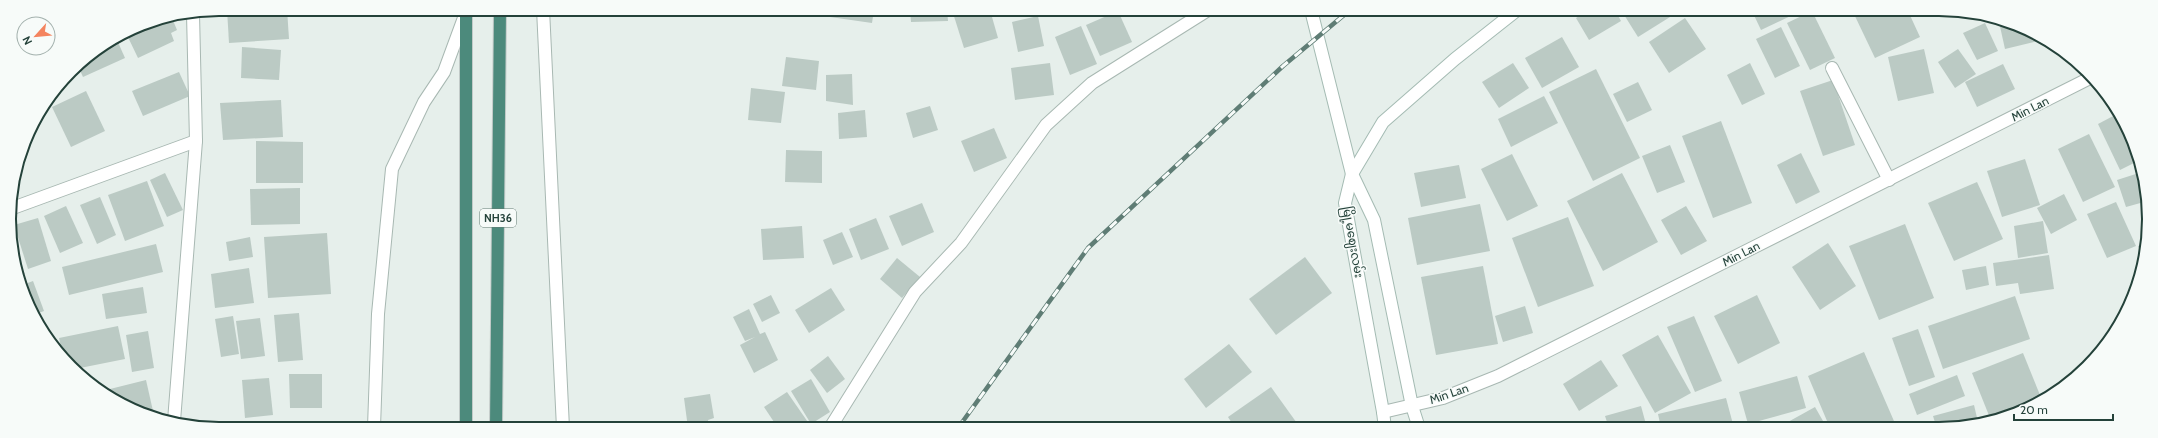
<svg xmlns="http://www.w3.org/2000/svg" width="2158" height="438" viewBox="0 0 2158 438" font-family="Cabin,'Noto Sans Myanmar',sans-serif">
	<rect width="100%" height="100%" fill="#e6efeb"/>
	<g fill="#bbcac4">
		<path d="M227,9H287L289,39L229,43Z"/>
		<path d="M831,10H874L872,23L830,17Z"/>
		<path d="M910,10H947L948,21L911,22Z"/>
		<path d="M952,10H990L998,38L964,48Z"/>
		<path d="M1589,10H1615L1621,21L1589,40L1576,18Z"/>
		<path d="M1621,10H1665L1670,17L1638,37Z"/>
		<path d="M1118,11L1132,42L1100,56L1086,25Z"/>
		<path d="M1752,11H1801L1761,30Z"/>
		<path d="M1812,11L1835,58L1810,70L1787,23Z"/>
		<path d="M1857,11H1908L1920,37L1875,58L1853,12Z"/>
		<path d="M1038,16L1044,46L1018,52L1012,22Z"/>
		<path d="M172,18L177,30L171,33L174,41L138,58L126,33L141,25Z"/>
		<path d="M1685,18L1706,49L1669,73L1649,42Z"/>
		<path d="M1999,22L2044,37L2046,39L2005,49Z"/>
		<path d="M1985,23L1998,51L1977,60L1963,33Z"/>
		<path d="M1081,26L1097,64L1070,75L1055,37Z"/>
		<path d="M1781,27L1800,66L1775,78L1756,39Z"/>
		<path d="M1562,37L1579,67L1542,88L1525,58Z"/>
		<path d="M117,40L125,58L83,77L78,66Z"/>
		<path d="M242,47L281,50L279,80L241,78Z"/>
		<path d="M1924,49L1934,93L1898,101L1888,57Z"/>
		<path d="M1958,49L1976,74L1955,88L1938,62Z"/>
		<path d="M786,57L819,61L816,90L782,86Z"/>
		<path d="M1050,63L1054,95L1015,100L1011,68Z"/>
		<path d="M1513,63L1529,88L1499,108L1482,82Z"/>
		<path d="M1750,63L1765,94L1742,105L1727,75Z"/>
		<path d="M2003,64L2015,89L1977,107L1965,82Z"/>
		<path d="M1596,69L1640,158L1593,181L1549,92Z"/>
		<path d="M179,72L190,96L143,116L132,91Z"/>
		<path d="M852,74L853,105L826,101V75Z"/>
		<path d="M1833,80L1855,145L1823,156L1800,91Z"/>
		<path d="M1638,82L1652,110L1627,122L1613,94Z"/>
		<path d="M751,88L785,92L781,123L748,120Z"/>
		<path d="M86,91L105,131L71,147L52,107Z"/>
		<path d="M1544,96L1558,123L1511,147L1498,119Z"/>
		<path d="M281,100L283,137L223,140L220,103Z"/>
		<path d="M930,106L938,130L913,138L906,113Z"/>
		<path d="M865,110L867,137L839,139L838,113Z"/>
		<path d="M2117,114L2140,160L2120,170L2098,124Z"/>
		<path d="M1721,121L1752,203L1713,218L1682,136Z"/>
		<path d="M994,128L1007,158L974,172L961,141Z"/>
		<path d="M2089,134L2115,187L2083,202L2058,149Z"/>
		<path d="M256,141L303,142V183H256Z"/>
		<path d="M1670,145L1685,182L1657,193L1642,156Z"/>
		<path d="M786,150L822,151V183L785,182Z"/>
		<path d="M1801,153L1820,192L1796,204L1777,165Z"/>
		<path d="M1512,154L1538,206L1507,221L1481,169Z"/>
		<path d="M2025,159L2040,205L2002,217L1987,171Z"/>
		<path d="M1459,165L1466,198L1421,207L1414,173Z"/>
		<path d="M2142,172L2144,202L2126,207L2117,180Z"/>
		<path d="M165,173L183,210L167,217L150,180Z"/>
		<path d="M1622,173L1658,242L1603,271L1567,201Z"/>
		<path d="M147,181L164,226L125,241L108,195Z"/>
		<path d="M1977,182L2003,239L1954,261L1928,203Z"/>
		<path d="M300,188V224L251,225L250,189Z"/>
		<path d="M2064,194L2077,220L2051,234L2037,208Z"/>
		<path d="M100,197L116,235L97,244L80,205Z"/>
		<path d="M2116,202L2136,246L2107,258L2087,214Z"/>
		<path d="M922,203L934,232L902,246L889,216Z"/>
		<path d="M1480,204L1490,251L1417,265L1408,218Z"/>
		<path d="M66,206L83,243L60,253L44,216Z"/>
		<path d="M1686,206L1707,241L1681,255L1661,220Z"/>
		<path d="M1568,217L1594,286L1538,307L1512,238Z"/>
		<path d="M38,218L51,261L28,269L14,225Z"/>
		<path d="M876,218L889,249L861,260L849,229Z"/>
		<path d="M2043,221L2048,253L2018,258L2014,226Z"/>
		<path d="M1905,224L1934,298L1879,320L1849,246Z"/>
		<path d="M802,226L804,258L763,260L761,229Z"/>
		<path d="M842,232L853,257L833,265L823,240Z"/>
		<path d="M327,233L331,294L268,298L264,237Z"/>
		<path d="M250,237L253,257L229,261L226,242Z"/>
		<path d="M1828,243L1856,286L1820,310L1792,267Z"/>
		<path d="M2147,243V246L2143,259L2138,246Z"/>
		<path d="M156,244L163,272L69,295L62,267Z"/>
		<path d="M2049,255L2054,289L2020,294L2018,283L1996,286L1993,263Z"/>
		<path d="M1305,257L1332,293L1276,335L1249,299Z"/>
		<path d="M897,258L920,277L902,298L880,279Z"/>
		<path d="M17,260L25,274L19,278Z"/>
		<path d="M1483,266L1498,344L1436,355L1421,277Z"/>
		<path d="M1986,266L1989,285L1966,290L1962,270Z"/>
		<path d="M249,268L254,303L215,308L211,274Z"/>
		<path d="M33,281L44,311L36,314L20,286Z"/>
		<path d="M143,287L147,313L106,319L102,294Z"/>
		<path d="M831,288L845,310L809,333L795,310Z"/>
		<path d="M771,295L780,313L762,322L753,304Z"/>
		<path d="M1757,295L1780,343L1738,364L1714,316Z"/>
		<path d="M2015,296L2030,339L1943,369L1928,326Z"/>
		<path d="M1525,306L1533,333L1503,342L1495,316Z"/>
		<path d="M749,309L760,334L765,332L778,360L754,373L740,345L755,337L745,341L733,317Z"/>
		<path d="M299,313L303,360L278,362L274,315Z"/>
		<path d="M233,316L239,354L221,357L215,319Z"/>
		<path d="M1694,316L1722,381L1695,392L1667,327Z"/>
		<path d="M260,318L265,356L241,359L236,321Z"/>
		<path d="M118,326L125,359L75,369L64,360L59,338Z"/>
		<path d="M1918,329L1935,377L1909,386L1892,338Z"/>
		<path d="M148,331L154,368L132,372L126,335Z"/>
		<path d="M1658,335L1691,393L1655,413L1622,355Z"/>
		<path d="M1229,344L1252,372L1206,408L1184,379Z"/>
		<path d="M1864,352L1897,428H1856L1855,425L1846,428H1830L1808,376Z"/>
		<path d="M2023,353L2042,400L2032,407L1990,418L1972,373Z"/>
		<path d="M828,356L845,379L827,393L810,370Z"/>
		<path d="M1601,360L1618,386L1579,411L1563,384Z"/>
		<path d="M289,374H322V408H290Z"/>
		<path d="M1957,375L1965,396L1917,415L1909,394Z"/>
		<path d="M1797,376L1806,408L1748,424L1739,392Z"/>
		<path d="M269,378L273,415L245,418L242,380Z"/>
		<path d="M811,379L830,412L811,424L791,391Z"/>
		<path d="M146,380L153,411L149,413L114,401L102,391Z"/>
		<path d="M1271,387L1299,426L1295,428H1235L1228,417Z"/>
		<path d="M787,392L812,428H778L764,407Z"/>
		<path d="M710,394L714,418L708,420L709,428H688L684,398Z"/>
		<path d="M1726,398L1734,428H1661L1658,414Z"/>
		<path d="M1974,405L1978,422L1953,429H1937L1933,416Z"/>
		<path d="M1641,406L1647,428H1609L1605,416Z"/>
		<path d="M1815,407L1827,428H1777Z"/>
		<path d="M1576,422L1577,428H1559Z"/>
		<path d="M276,424L277,427H249V426Z"/>
	</g>
	<g fill="none" stroke-linecap="round" stroke-linejoin="round">
		<g stroke="#a8b8b2" stroke-width="14">
			<g id="minor">
				<path d="M543,9L563,428"/>
				<path d="M1832,68L1889,180"/>
				<path d="M10,209L196,141"/>
				<path d="M1383,412L1443,398L1498,376L2090,78"/>
				<path d="M174,421L196,141L193,14"/>
				<path d="M374,427L378,314L392,169L424,102L444,72L465,15"/>
				<path d="M830,428L915,292L961,243L1046,125L1092,83L1208,10"/>
			</g>
		</g>
		<g stroke="#a4bbb3" stroke-width="14">
			<g id="secondary">
				<path d="M1311,10L1352,174L1374,220L1412,406L1419,428"/>
				<path d="M1385,428L1383,412L1345,203L1352,174L1383,122L1455,59L1517,10"/>
			</g>
		</g>
		<g stroke="#c2cac8" stroke-width="14">
			<g id="trunk">
				<path d="M466,427V9"/>
				<path d="M496,427L500,9"/>
			</g>
		</g>
		<use href="#minor" stroke="#fff" stroke-width="12"/>
		<use href="#secondary" stroke="#fff" stroke-width="12"/>
		<use href="#trunk" stroke="#4c8a7c" stroke-width="12"/>
		<g stroke="#5f7d75" stroke-width="4.5">
			<path id="rail" d="M958,428L1088,248L1283,66L1350,10"/>
		</g>
		<use href="#rail" stroke="#f7fbf9" stroke-width="3" stroke-dasharray="9" stroke-linecap="butt"/>
	</g>
	<g text-anchor="middle" stroke-width="3" stroke-linejoin="round" paint-order="stroke">
		<rect fill="#f7fbf9" stroke="#637a73" stroke-width="1" x="480" y="209" width="36" height="18" rx="3"/>
		<g font-size="11" font-weight="bold" fill="#24423a">
			<text x="498" y="222">NH36</text>
		</g>
		<g font-size="12" fill="#24423a" stroke="#f7fbf9">
			<text transform="translate(2030 109) rotate(-27)" y="4">Min Lan</text>
			<text transform="translate(1353 242) rotate(80)" y="4">မြို့မဈေးလမ်း</text>
			<text transform="translate(1741 254) rotate(-27)" y="4">Min Lan</text>
			<text transform="translate(1449 394) rotate(-19)" y="4">Min Lan</text>
		</g>
	</g>
	<path d="M0 0H2158V438H0ZM219 16H1939A203 203 0 0 1 2142 219V219A203 203 0 0 1 1939 422H219A203 203 0 0 1 16 219V219A203 203 0 0 1 219 16Z" fill="#f7fbf9" fill-rule="evenodd"/>
	<path fill="none" stroke="#24423a" stroke-width="2" d="M219 16H1939A203 203 0 0 1 2142 219V219A203 203 0 0 1 1939 422H219A203 203 0 0 1 16 219V219A203 203 0 0 1 219 16Z"/>
	<g transform="translate(36 36) rotate(243)"><circle r="19" fill="#f7fbf9" stroke="#a3b1ad"/>
	<path d="M0-3L7 15L0 10L-7 15Z" fill="#f4845f"/>
	<text y="-6" font-size="11" font-weight="bold" text-anchor="middle" fill="#24423a">N</text>
	</g>
	<path d="M2014 414v6h99v-6" fill="none" stroke="#24423a" stroke-width="2"/>
	<text x="2020" y="414" font-size="12" fill="#24423a" stroke="#f7fbf9" stroke-width="3" paint-order="stroke">20 m</text>
</svg>
